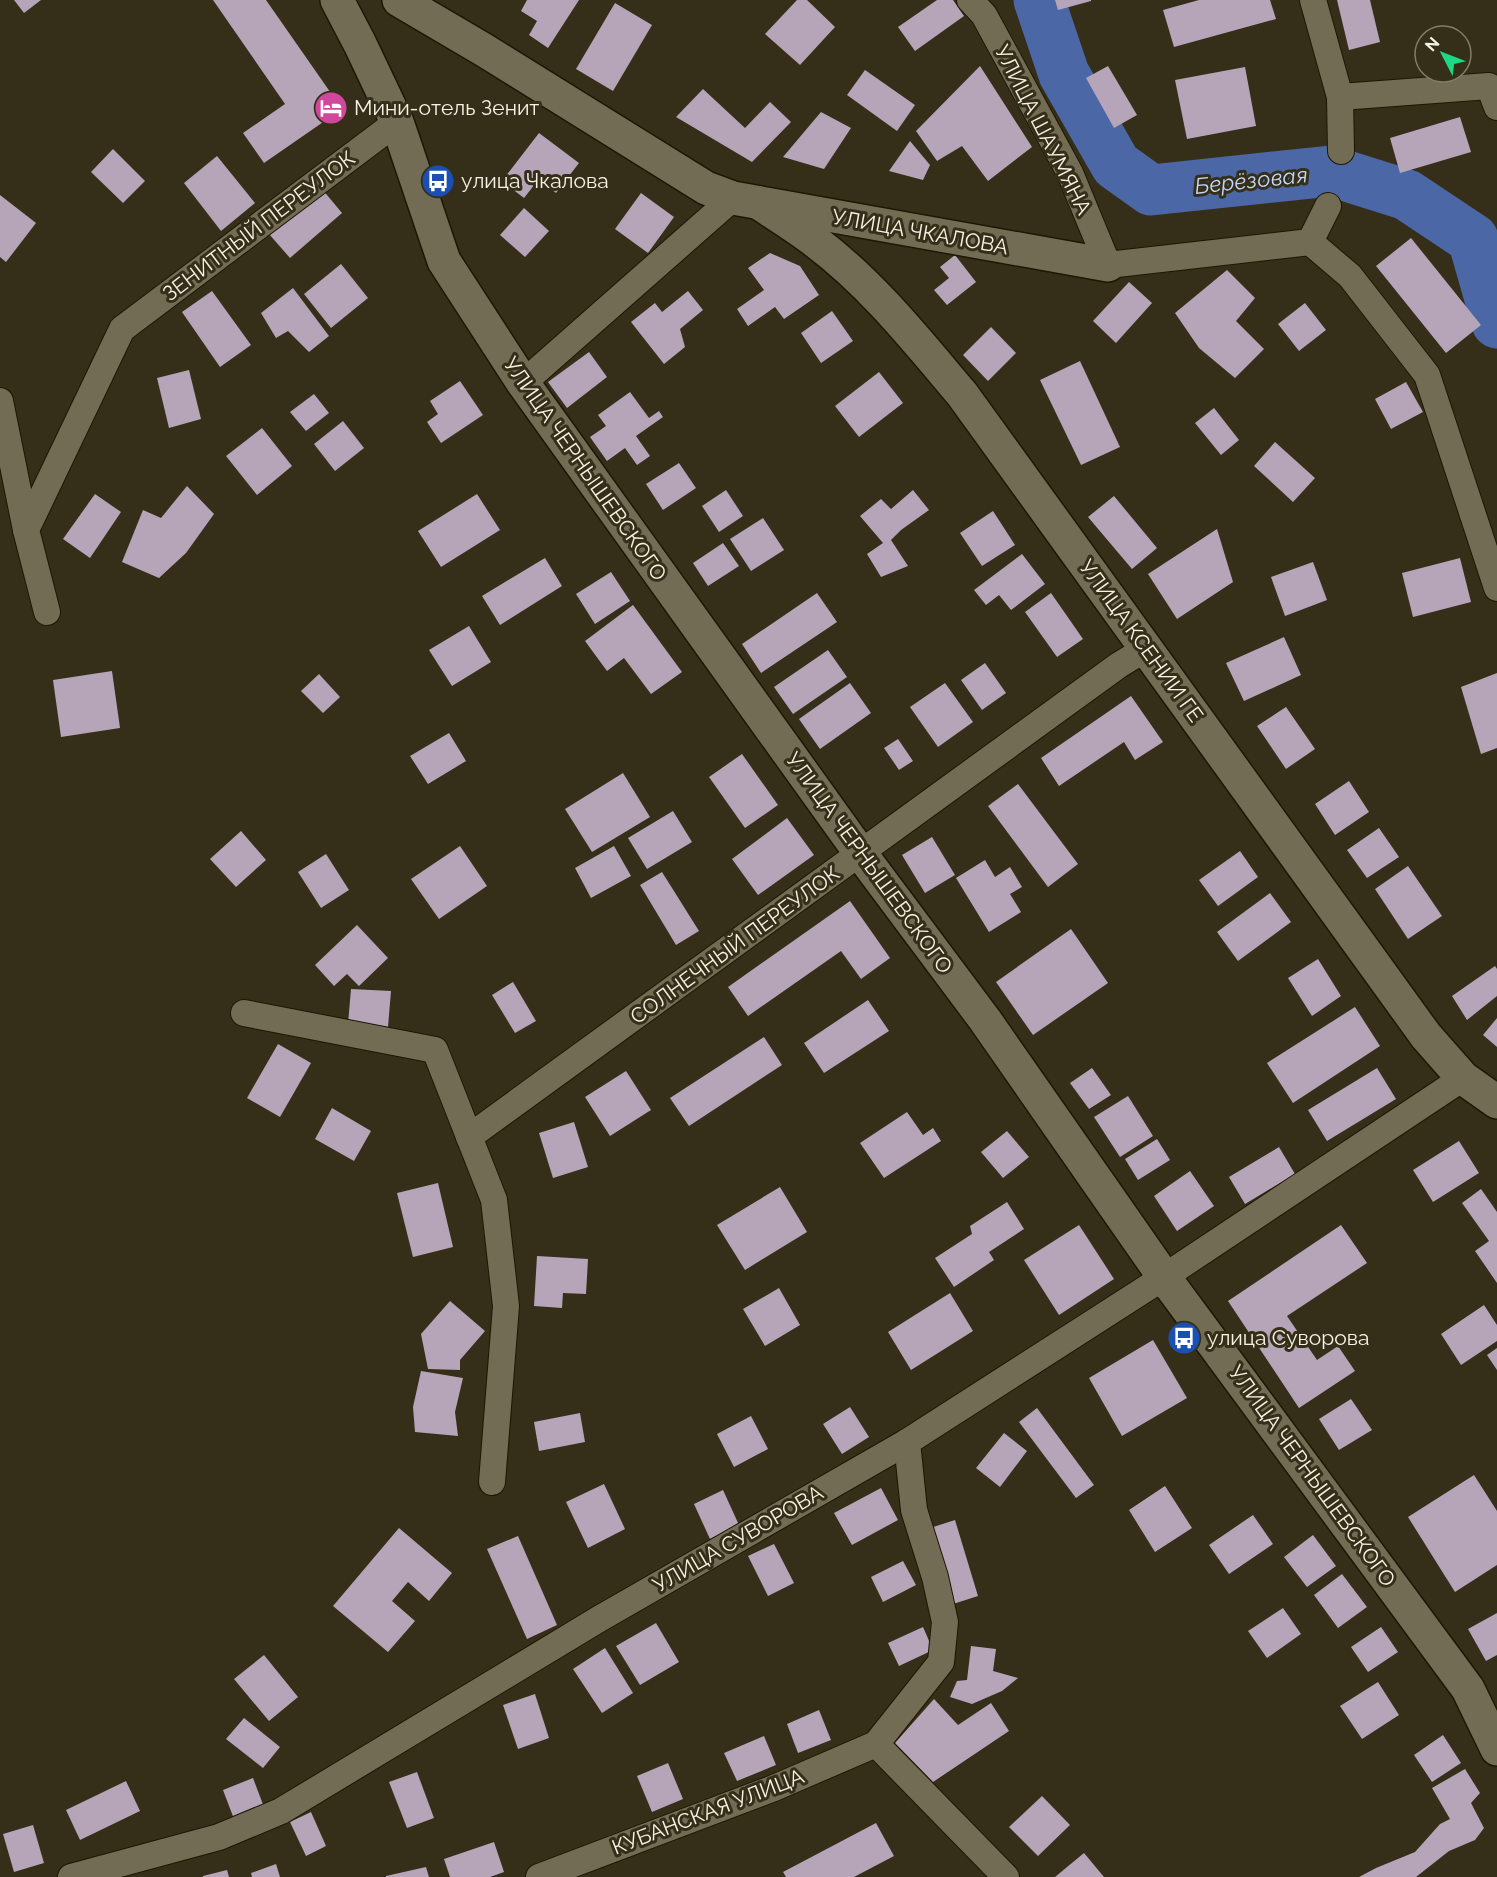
<svg xmlns="http://www.w3.org/2000/svg" width="1497" height="1877" viewBox="0 0 1497 1877" font-family="Raleway,sans-serif">
	<rect width="100%" height="100%" fill="#352f19"/>
	<g fill="none" stroke-linecap="round" stroke-linejoin="round">
		<path stroke="#4b67a5" stroke-width="51" d="M1039,0L1064,74L1116,165L1151,190L1331,171L1407,195L1473,239L1497,323"/>
	</g>
	<g fill="#b6a4b9">
		<path d="M14,0H41L24,13Z"/>
		<path d="M213,0H266L342,109L264,163L243,133L285,104Z"/>
		<path d="M527,0H579L548,48L529,35L537,21L521,11Z"/>
		<path d="M797,0H807L835,27L800,65L765,34Z"/>
		<path d="M937,0H953L964,16L915,51L898,27Z"/>
		<path d="M1055,0H1091V1L1058,10Z"/>
		<path d="M1199,0H1270L1276,19L1174,47L1163,10Z"/>
		<path d="M1337,0H1370L1380,42L1349,50Z"/>
		<path d="M615,3L652,25L613,91L576,69Z"/>
		<path d="M980,66L1032,147L988,181L962,146L937,161L916,131Z"/>
		<path d="M1108,66L1137,115L1114,128L1086,78Z"/>
		<path d="M1245,67L1256,126L1187,139L1175,80Z"/>
		<path d="M865,70L915,105L897,131L847,95Z"/>
		<path d="M703,89L745,128L770,102L791,122L752,162L676,117Z"/>
		<path d="M821,112L851,128L824,169L783,157Z"/>
		<path d="M1460,117L1471,152L1400,173L1390,138Z"/>
		<path d="M539,133L579,163L556,193L539,179L524,198L502,181Z"/>
		<path d="M910,141L930,165L923,180L889,171Z"/>
		<path d="M113,149L145,181L123,203L91,172Z"/>
		<path d="M217,156L255,203L221,231L184,183Z"/>
		<path d="M322,189L342,213L290,258L269,234Z"/>
		<path d="M641,193L674,217L648,253L615,229Z"/>
		<path d="M0,195L36,223L6,262L0,257Z"/>
		<path d="M524,208L549,231L525,257L500,235Z"/>
		<path d="M1411,238L1481,325L1446,353L1376,266Z"/>
		<path d="M770,253L800,266L819,295L784,319L775,307L748,326L737,309L764,290L748,268Z"/>
		<path d="M955,255L976,282L947,305L934,290L949,278L940,267Z"/>
		<path d="M341,264L368,298L331,328L304,294Z"/>
		<path d="M1227,270L1255,298L1236,321L1264,349L1235,378L1199,348L1175,313Z"/>
		<path d="M1129,282L1152,303L1116,343L1093,321Z"/>
		<path d="M293,288L329,336L309,352L288,331L276,338L261,313Z"/>
		<path d="M212,291L251,345L220,367L182,312Z"/>
		<path d="M688,291L703,310L680,329L685,347L664,364L631,322L655,303L662,312Z"/>
		<path d="M1305,303L1326,330L1299,351L1278,324Z"/>
		<path d="M832,311L853,341L821,363L801,333Z"/>
		<path d="M991,327L1016,353L988,381L963,355Z"/>
		<path d="M589,352L607,377L567,408L548,382Z"/>
		<path d="M1080,361L1120,447L1081,465L1040,380Z"/>
		<path d="M189,370L201,419L169,428L157,378Z"/>
		<path d="M879,372L903,403L859,437L835,406Z"/>
		<path d="M460,381L483,415L441,443L427,422L438,414L430,401Z"/>
		<path d="M1406,382L1423,412L1391,429L1375,399Z"/>
		<path d="M630,392L649,418L659,411L663,417L636,436L650,456L637,465L625,448L607,461L590,437L606,426L598,415Z"/>
		<path d="M314,394L329,413L306,431L290,412Z"/>
		<path d="M1214,408L1239,440L1221,455L1195,423Z"/>
		<path d="M343,421L364,448L335,471L314,444Z"/>
		<path d="M262,428L292,466L257,495L226,456Z"/>
		<path d="M1275,442L1315,478L1293,502L1254,466Z"/>
		<path d="M679,463L696,488L663,510L646,484Z"/>
		<path d="M187,486L214,514L186,553L159,578L122,562L143,510L161,518Z"/>
		<path d="M726,490L743,516L719,532L702,506Z"/>
		<path d="M913,490L929,510L901,530L891,540L908,566L881,577L867,554L883,543L860,516L881,499L891,509Z"/>
		<path d="M95,494L121,512L90,558L63,539Z"/>
		<path d="M477,494L500,530L441,567L418,531Z"/>
		<path d="M1114,496L1157,548L1132,569L1088,517Z"/>
		<path d="M993,511L1015,545L982,566L960,533Z"/>
		<path d="M763,518L784,550L751,571L730,539Z"/>
		<path d="M1217,529L1233,582L1177,619L1148,574Z"/>
		<path d="M723,543L739,566L708,586L693,563Z"/>
		<path d="M1022,554L1045,584L1011,610L999,595L986,605L974,590Z"/>
		<path d="M545,558L562,586L500,625L482,596Z"/>
		<path d="M1460,558L1471,602L1413,617L1402,573Z"/>
		<path d="M1313,562L1327,600L1285,616L1271,577Z"/>
		<path d="M611,572L630,601L595,624L576,594Z"/>
		<path d="M817,593L837,622L761,673L742,644Z"/>
		<path d="M1051,593L1083,639L1057,657L1025,612Z"/>
		<path d="M633,605L682,672L651,694L624,658L607,671L585,641Z"/>
		<path d="M469,626L491,662L452,686L429,650Z"/>
		<path d="M1284,637L1301,675L1244,701L1226,663Z"/>
		<path d="M828,650L847,677L793,714L774,687Z"/>
		<path d="M985,663L1006,693L982,710L961,680Z"/>
		<path d="M112,671L120,728L61,737L53,680Z"/>
		<path d="M1497,673V748L1481,754L1461,687Z"/>
		<path d="M319,674L340,697L323,713L301,691Z"/>
		<path d="M850,683L871,713L820,749L799,719Z"/>
		<path d="M945,683L973,722L938,747L910,707Z"/>
		<path d="M1131,696L1163,742L1135,760L1124,742L1059,786L1041,758Z"/>
		<path d="M1286,707L1315,749L1286,769L1257,726Z"/>
		<path d="M449,733L466,761L428,784L410,756Z"/>
		<path d="M898,739L913,761L899,770L884,748Z"/>
		<path d="M742,754L778,805L745,828L709,777Z"/>
		<path d="M623,773L650,817L592,852L565,809Z"/>
		<path d="M1349,781L1369,812L1335,835L1315,804Z"/>
		<path d="M1018,784L1078,864L1048,887L988,806Z"/>
		<path d="M673,811L692,842L647,869L628,838Z"/>
		<path d="M787,818L814,855L758,895L732,859Z"/>
		<path d="M1379,828L1399,857L1367,878L1347,850Z"/>
		<path d="M241,831L266,860L236,887L210,859Z"/>
		<path d="M932,837L955,875L925,893L902,855Z"/>
		<path d="M460,846L487,886L439,919L411,879Z"/>
		<path d="M614,846L631,876L591,898L575,868Z"/>
		<path d="M1240,851L1258,877L1218,906L1199,880Z"/>
		<path d="M326,854L349,890L321,908L298,872Z"/>
		<path d="M985,860L995,877L1010,867L1022,887L1010,894L1021,912L989,932L956,878Z"/>
		<path d="M1408,866L1442,916L1408,939L1375,889Z"/>
		<path d="M662,872L699,931L676,945L640,885Z"/>
		<path d="M1270,893L1291,922L1238,961L1217,932Z"/>
		<path d="M850,901L890,958L861,979L841,951L748,1016L728,987Z"/>
		<path d="M357,925L388,958L359,986L347,974L334,986L315,965Z"/>
		<path d="M1071,929L1108,983L1033,1035L996,982Z"/>
		<path d="M1318,959L1341,996L1312,1016L1288,978Z"/>
		<path d="M1495,966L1497,969V996L1467,1020L1452,996Z"/>
		<path d="M513,982L536,1021L515,1033L492,995Z"/>
		<path d="M351,989L391,991L388,1027L348,1024Z"/>
		<path d="M868,1000L889,1031L824,1073L804,1043Z"/>
		<path d="M1355,1007L1380,1046L1293,1103L1267,1063Z"/>
		<path d="M1497,1018V1047L1483,1035Z"/>
		<path d="M764,1037L782,1065L689,1126L670,1098Z"/>
		<path d="M278,1044L311,1063L280,1117L247,1098Z"/>
		<path d="M1092,1068L1111,1095L1089,1109L1070,1083Z"/>
		<path d="M1377,1068L1396,1099L1327,1141L1308,1110Z"/>
		<path d="M626,1071L651,1110L610,1136L585,1097Z"/>
		<path d="M1128,1096L1153,1136L1120,1157L1094,1117Z"/>
		<path d="M332,1108L371,1131L354,1161L315,1139Z"/>
		<path d="M907,1112L923,1135L933,1128L941,1141L884,1178L860,1143Z"/>
		<path d="M574,1122L588,1167L553,1178L539,1133Z"/>
		<path d="M1007,1131L1029,1157L1003,1178L981,1152Z"/>
		<path d="M1157,1139L1170,1160L1138,1180L1125,1159Z"/>
		<path d="M1459,1141L1479,1173L1433,1202L1413,1170Z"/>
		<path d="M1279,1147L1295,1174L1245,1204L1229,1177Z"/>
		<path d="M1190,1171L1214,1206L1177,1231L1154,1196Z"/>
		<path d="M438,1183L453,1247L413,1257L397,1193Z"/>
		<path d="M780,1187L807,1232L745,1270L717,1225Z"/>
		<path d="M1481,1189L1497,1212V1283L1475,1251L1489,1241L1462,1203Z"/>
		<path d="M1007,1202L1024,1229L989,1252L994,1260L954,1287L935,1258L972,1234L970,1226Z"/>
		<path d="M1079,1225L1114,1279L1059,1315L1024,1260Z"/>
		<path d="M1341,1225L1367,1263L1287,1316L1317,1360L1338,1346L1355,1371L1299,1408L1228,1301Z"/>
		<path d="M537,1256L588,1259L586,1294L563,1293L562,1308L534,1306Z"/>
		<path d="M779,1288L800,1325L765,1346L743,1309Z"/>
		<path d="M950,1293L973,1331L911,1370L888,1332Z"/>
		<path d="M450,1301L485,1331L460,1360V1370L428,1369L421,1334Z"/>
		<path d="M1484,1305L1497,1325V1341L1461,1365L1441,1334Z"/>
		<path d="M1153,1340L1187,1398L1122,1436L1089,1378Z"/>
		<path d="M1497,1348V1370L1487,1355Z"/>
		<path d="M421,1371L463,1378L455,1412L458,1436L415,1432L413,1407Z"/>
		<path d="M1351,1399L1372,1430L1339,1450L1319,1419Z"/>
		<path d="M850,1407L869,1437L842,1454L823,1424Z"/>
		<path d="M1037,1408L1094,1485L1076,1498L1019,1422Z"/>
		<path d="M580,1413L585,1442L539,1451L534,1422Z"/>
		<path d="M751,1416L768,1449L734,1467L717,1434Z"/>
		<path d="M1004,1433L1027,1451L1000,1487L976,1468Z"/>
		<path d="M1474,1475L1497,1511V1565L1455,1592L1408,1517Z"/>
		<path d="M604,1484L625,1529L588,1548L566,1502Z"/>
		<path d="M1165,1486L1192,1528L1155,1552L1129,1510Z"/>
		<path d="M881,1488L898,1520L852,1545L834,1513Z"/>
		<path d="M723,1490L739,1525L710,1539L694,1504Z"/>
		<path d="M1253,1515L1273,1544L1229,1574L1209,1545Z"/>
		<path d="M955,1520L978,1596L950,1605L927,1529Z"/>
		<path d="M399,1528L452,1573L429,1601L408,1582L392,1601L415,1621L388,1652L333,1606Z"/>
		<path d="M1313,1535L1336,1566L1307,1587L1284,1557Z"/>
		<path d="M518,1536L557,1625L527,1639L487,1549Z"/>
		<path d="M774,1544L794,1583L768,1596L748,1556Z"/>
		<path d="M903,1561L916,1585L883,1602L871,1577Z"/>
		<path d="M1342,1574L1367,1607L1338,1628L1314,1595Z"/>
		<path d="M1283,1608L1301,1634L1267,1658L1248,1631Z"/>
		<path d="M1497,1613V1655L1486,1661L1468,1629Z"/>
		<path d="M656,1623L679,1662L640,1685L616,1646Z"/>
		<path d="M923,1627L933,1650L899,1666L888,1643Z"/>
		<path d="M1381,1627L1398,1652L1368,1672L1351,1647Z"/>
		<path d="M971,1646L996,1649L993,1671L1018,1678L1002,1691L972,1704L950,1697L957,1681L967,1680Z"/>
		<path d="M605,1648L633,1693L602,1713L573,1669Z"/>
		<path d="M264,1655L298,1697L269,1721L234,1679Z"/>
		<path d="M1378,1682L1399,1715L1362,1739L1340,1706Z"/>
		<path d="M535,1694L549,1738L518,1749L503,1705Z"/>
		<path d="M934,1699L958,1725L991,1703L1009,1731L933,1782L895,1743Z"/>
		<path d="M819,1710L831,1740L798,1753L787,1724Z"/>
		<path d="M244,1718L280,1747L263,1768L226,1739Z"/>
		<path d="M1443,1735L1461,1763L1432,1782L1414,1755Z"/>
		<path d="M764,1736L776,1765L737,1781L724,1753Z"/>
		<path d="M668,1763L683,1799L652,1812L637,1776Z"/>
		<path d="M1465,1769L1480,1793L1471,1803L1484,1828L1475,1840L1449,1851L1416,1877H1359L1376,1868L1415,1852L1440,1824L1450,1819L1432,1788Z"/>
		<path d="M417,1772L434,1818L407,1828L389,1782Z"/>
		<path d="M253,1778L264,1807L234,1819L223,1790Z"/>
		<path d="M126,1781L140,1811L80,1840L66,1810Z"/>
		<path d="M1042,1796L1070,1825L1038,1856L1009,1827Z"/>
		<path d="M311,1812L326,1846L306,1856L290,1822Z"/>
		<path d="M876,1823L894,1856L854,1877H786L783,1872Z"/>
		<path d="M33,1825L44,1863L14,1872L3,1834Z"/>
		<path d="M494,1842L504,1872L490,1877H450L444,1859Z"/>
		<path d="M1084,1853L1104,1877H1055Z"/>
		<path d="M276,1864L280,1877H252L251,1873Z"/>
		<path d="M426,1867L429,1877H386V1876Z"/>
		<path d="M227,1870L229,1877H203V1876Z"/>
	</g>
	<g fill="none" stroke-linecap="round" stroke-linejoin="round">
		<g stroke="#1d1703" stroke-width="28">
			<g id="minor">
				<path d="M970,0L984,15L1070,173L1108,265L1310,242L1328,206"/>
				<path d="M1313,0L1340,97L1341,151"/>
				<path d="M1340,97L1489,86L1497,107"/>
				<path d="M1310,242L1350,276L1427,375L1497,588"/>
				<path d="M523,383L733,198"/>
				<path d="M0,401L26,530"/>
				<path d="M47,612L26,530L122,329L397,122"/>
				<path d="M244,1013L435,1050L494,1200L506,1306L492,1482"/>
				<path d="M469,1137L1119,665L1147,648"/>
				<path d="M876,1744L1006,1877"/>
				<path d="M71,1877L219,1837L281,1811L599,1619L907,1442L1164,1277L1463,1078"/>
				<path d="M539,1877L774,1788L876,1744L941,1662L945,1622L935,1577L914,1510L907,1442"/>
			</g>
		</g>
		<g stroke="#1d1703" stroke-width="36">
			<g id="tertiary">
				<path d="M337,0L360,44L397,122L444,261L523,383L861,854L985,1020L1164,1277L1468,1689L1497,1749"/>
				<path d="M399,0L484,50L706,188L733,198L1108,265"/>
				<path d="M759,203C778,216 798,228 816,242C872,284 917,341 962,394L1426,1036L1463,1078L1497,1102"/>
			</g>
		</g>
		<use href="#minor" stroke="#736c54" stroke-width="26"/>
		<use href="#tertiary" stroke="#736c54" stroke-width="33"/>
	</g>
	<defs>
		<g id="hotel-disc" transform="scale(1.725)"><circle r="9.5" fill="#d1479c" stroke="#352f19"/><path d="M-6-4.5h1.5V1H6V5H4.5V3h-9V5H-6ZM-4 0a1.8 1.8 0 1 1 3.6 0ZM.5 0V-2.5h3Q6-2.5 6 0Z" fill="#fff"/></g>
		<g id="bus-disc" transform="scale(1.725)"><circle r="9.5" fill="#1a4fb4" stroke="#352f19"/><path d="M-5-6H5V4H4V6H2V4H-2V6H-4V4H-5ZM-3.5-4V0h7V-4ZM-3.5 1.2v1.5H-2V1.2ZM2 1.2v1.5H3.5V1.2Z" fill="#fff"/></g>
	</defs>
	<g fill-rule="evenodd">
		<use href="#hotel-disc" x="331" y="108"/>
		<use href="#bus-disc" x="438" y="181"/>
		<use href="#bus-disc" x="1184" y="1338"/>
	</g>
	<g text-anchor="middle" stroke-width="6" stroke-linejoin="round" paint-order="stroke">
		<g font-size="21" fill="#f6f3e5" stroke="#352f19" text-anchor="start">
			<text x="354" y="115">Мини-отель Зенит</text>
			<text x="461" y="188">улица Чкалова</text>
			<text x="1207" y="1345">улица Суворова</text>
		</g>
		<g font-size="21" fill="#f6f3e5" stroke="#352f19">
			<text transform="translate(1043 130) rotate(63)" y="7">УЛИЦА ШАУМЯНА</text>
			<text transform="translate(259 226) rotate(-37)" y="7">ЗЕНИТНЫЙ ПЕРЕУЛОК</text>
			<text transform="translate(920 232) rotate(10)" y="7">УЛИЦА ЧКАЛОВА</text>
			<text transform="translate(585 469) rotate(55)" y="7">УЛИЦА ЧЕРНЫШЕВСКОГО</text>
			<text transform="translate(1141 641) rotate(54)" y="7">УЛИЦА КСЕНИИ ГЕ</text>
			<text transform="translate(869 863) rotate(54)" y="7">УЛИЦА ЧЕРНЫШЕВСКОГО</text>
			<text transform="translate(735 945) rotate(-36)" y="7">СОЛНЕЧНЫЙ ПЕРЕУЛОК</text>
			<text transform="translate(1312 1476) rotate(54)" y="7">УЛИЦА ЧЕРНЫШЕВСКОГО</text>
			<text transform="translate(738 1539) rotate(-30)" y="7">УЛИЦА СУВОРОВА</text>
			<text transform="translate(708 1812) rotate(-21)" y="7">КУБАНСКАЯ УЛИЦА</text>
		</g>
		<g font-size="22" font-style="italic" fill="#c5d7fb" stroke="#352f19">
			<text transform="translate(1251 180) rotate(-6)" y="8">Берёзовая</text>
		</g>
	</g>
	<g transform="translate(1443 54) rotate(312)"><circle r="28" fill="#352f19" stroke="#827d6b" stroke-width="1.5"/>
	<path d="M0-4.5L10 22L0 15L-10 22Z" fill="#1ed887"/>
	<text y="-9" font-size="16" font-weight="bold" text-anchor="middle" fill="#f6f3e5">N</text>
	</g>
</svg>
